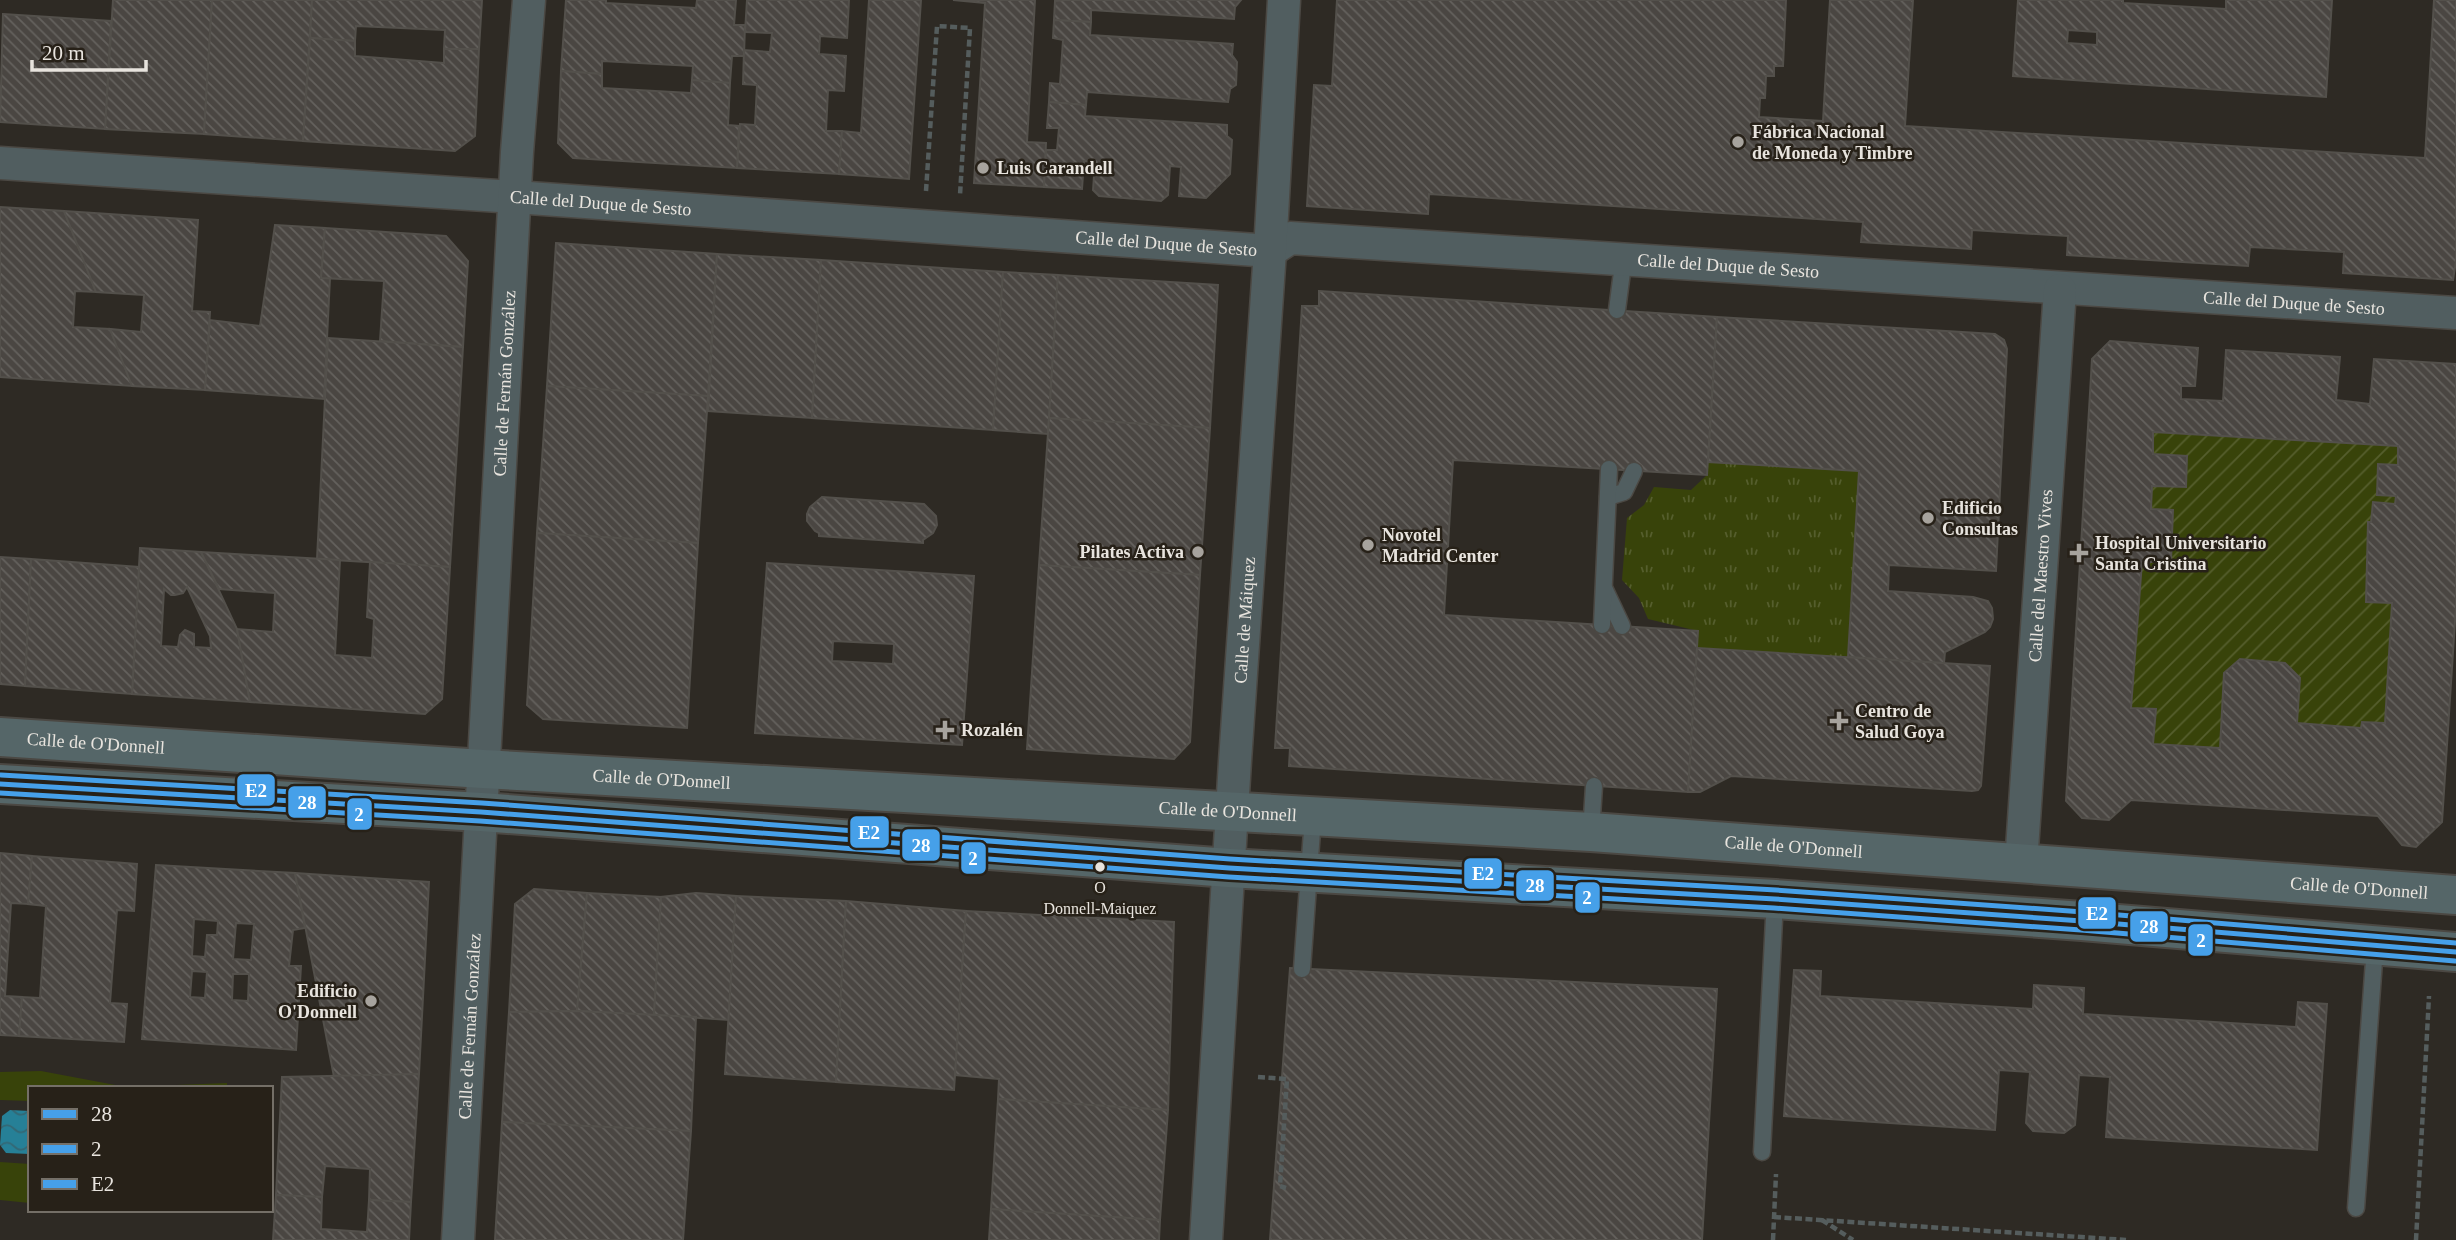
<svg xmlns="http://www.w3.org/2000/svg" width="2456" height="1240" viewBox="0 0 2456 1240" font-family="'Times New Roman',serif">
	<defs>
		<pattern id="park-tufts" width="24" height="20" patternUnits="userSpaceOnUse" patternTransform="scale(1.75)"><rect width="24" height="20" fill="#38430a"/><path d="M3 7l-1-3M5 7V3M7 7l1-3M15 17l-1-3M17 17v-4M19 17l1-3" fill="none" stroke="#555e2d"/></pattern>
		<pattern id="garden-furrows" width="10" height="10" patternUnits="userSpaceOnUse" patternTransform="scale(1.75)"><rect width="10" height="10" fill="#38430a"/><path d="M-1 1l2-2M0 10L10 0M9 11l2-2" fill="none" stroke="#555e2d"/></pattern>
		<pattern id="water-waves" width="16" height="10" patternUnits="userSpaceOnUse" patternTransform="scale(1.75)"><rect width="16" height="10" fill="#268097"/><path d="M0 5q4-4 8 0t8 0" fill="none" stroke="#336875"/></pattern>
		<pattern id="building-back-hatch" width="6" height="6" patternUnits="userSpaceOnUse" patternTransform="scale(1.75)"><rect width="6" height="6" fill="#4a4642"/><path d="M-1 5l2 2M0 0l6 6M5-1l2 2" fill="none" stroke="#64615d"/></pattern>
	</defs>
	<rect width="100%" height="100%" fill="#2e2a24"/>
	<g fill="#38430a">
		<path d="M41,1071L126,1087L227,1083V1088H30V1101L0,1100V1072Z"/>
		<path d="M0,1162L30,1164V1203L0,1200Z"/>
	</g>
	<path fill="url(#park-tufts)" d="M1708,462L1859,471L1848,657L1697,648L1698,631L1648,619L1639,598L1622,580L1627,518L1644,505L1654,487L1691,490L1707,475Z"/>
	<path fill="url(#garden-furrows)" d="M2153,432L2398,446V465L2378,464L2377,495L2396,496L2395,504L2374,502L2371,522H2368L2366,602L2392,603L2385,723L2363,722L2361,728L2297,723L2299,678L2285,663L2240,659L2224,673L2220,748L2153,744L2156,710L2131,708L2142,562H2171L2173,510L2151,509L2152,486L2186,487L2187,456L2153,454Z"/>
	<path fill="url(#water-waves)" d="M10,1110L30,1111V1154L6,1153L0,1145L2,1116Z"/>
	<g fill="url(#building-back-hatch)" stroke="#53504b" stroke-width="2" fill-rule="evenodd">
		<path d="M113,0H212L204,134L105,129Z"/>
		<path d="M212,0H312L303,141L204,134Z"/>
		<path d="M312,0H482L479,49H444L445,30L356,26L355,41L310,38Z"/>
		<path d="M566,0H606V3L696,8L697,0H736L734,25H745L744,56H732L730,83L692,80L693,66L602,61V74L561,71Z"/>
		<path d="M747,0H849L847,38L820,36L819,54L846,56L844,91L828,90L826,131H842L839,174L737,168L740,124L755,125L757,85L743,84L744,50L770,52L772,33L745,32Z"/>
		<path d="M869,0H921L909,179L839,174L842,131L861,133Z"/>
		<path d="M1035,0L1027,142L1046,143L1044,187L974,183L985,3L953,0Z"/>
		<path d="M1066,0H1241L1235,7L1234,19L1091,10V22L1054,20L1055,1Z"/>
		<path d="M1337,0H1786L1783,66H1774V76H1766L1765,98H1760L1759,117L1823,121L1830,0H1913L1905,126L2425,158L2434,0H2456V261L2453,280L2343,273L2344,252L2250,247L2248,266L2067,255L2068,236L1972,230L1971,249L1861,242L1863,222L1429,194L1428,214L1307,206L1314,85L1332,86Z"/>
		<path d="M2018,0H2123V3L2226,9V0H2332L2326,97L2013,76ZM2068,30L2097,32V45L2067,43Z"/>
		<path d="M3,14L111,21L105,129L0,122Z"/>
		<path d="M1054,20L1091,22L1090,35L1233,44L1232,55L1237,62L1236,85L1230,89L1228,102L1087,92L1086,105L1049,102L1050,83L1060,84L1063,40L1053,38Z"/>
		<path d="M310,38L355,41V56L444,63V49H479L475,136L455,151L303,141Z"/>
		<path d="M561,71L602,74V88L691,93L692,80L730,83L728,125L739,126L737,168L573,158L558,143Z"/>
		<path d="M1049,102L1086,105L1085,116L1227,125V136L1232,140L1230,174L1206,198L1179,196L1181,167L1170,166L1168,195L1161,201L1099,196L1093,190L1095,162L1084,161L1082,189L1044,187L1046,150H1057L1059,128H1047Z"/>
		<path d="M0,207L64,211L96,292L75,291L73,327L110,329L132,386L0,377Z"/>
		<path d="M64,211L198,220L192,311L210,312L205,390L132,386L110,329L141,332L144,295L96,292Z"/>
		<path d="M275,225L325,228L321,278H330L324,399L205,390L210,320L260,326Z"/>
		<path d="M325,228L446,236L468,261L463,347L380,341L384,281L321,278Z"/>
		<path d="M556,243L717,254L708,396L547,386Z"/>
		<path d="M717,254L821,260L812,418L708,411Z"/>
		<path d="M821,260L1003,272L993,430L812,418Z"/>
		<path d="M1003,272L1058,275L1048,434L993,430Z"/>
		<path d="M1058,275L1218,285L1210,428L1049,418Z"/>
		<path d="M1319,291L1717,317L1707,475L1453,460L1444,615L1698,631L1688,792L1289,766L1290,748H1275L1302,306H1319Z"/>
		<path d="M1717,317L1995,334L2004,340L2007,349L1996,571L1889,565L1888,591L1973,597L1988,601L1992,608L1993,619L1990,627L1985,632L1945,652L1944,663L1848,657L1859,471L1708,462Z"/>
		<path d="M328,338L463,347L450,567L317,559Z"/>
		<path d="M2110,341L2198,348L2195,386H2181V399L2223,401L2226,350L2340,357L2336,400L2370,404L2374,359L2456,364V606L2442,822L2416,847L2402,845L2378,816L2131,800L2109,820L2082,818L2066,801L2092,359ZM2153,432L2398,446V465L2378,464L2377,495L2396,496L2395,504L2373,502L2371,522H2368L2366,602L2392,603L2385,723L2362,722L2361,728L2297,723L2300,678L2285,663L2240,659L2224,673L2220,748L2153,744L2156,709L2131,708L2142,562H2171L2173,510L2151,509L2152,486L2186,487L2187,456L2153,454Z"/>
		<path d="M547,386L708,396L698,543L537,533Z"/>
		<path d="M1049,418L1210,428L1200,575L1039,565Z"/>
		<path d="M822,497L924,504L936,516L937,525L933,533L923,540V543L819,536V533L815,531L807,521V514L810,507Z"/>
		<path d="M537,533L698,543L687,728L543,719L527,705Z"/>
		<path d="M140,548L201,552L237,629L250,702L132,694ZM187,587L210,636L211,648L194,647V634L185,630L180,635L178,647L161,646L164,589L171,595H175L183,593Z"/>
		<path d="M201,552L340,560L335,655L372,658L374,619L367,617L370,562L450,567L442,699L425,714L250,702L237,629L273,632L275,593L219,589Z"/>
		<path d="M0,557L31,559L25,686L0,684Z"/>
		<path d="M31,559L139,567L132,694L25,686Z"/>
		<path d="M767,563L974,576L962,745L755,733ZM833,641L894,644L893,664L832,661Z"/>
		<path d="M1039,565L1200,575L1190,742L1174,759L1027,749Z"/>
		<path d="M1697,648L1990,666L1981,786L1978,790L1972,791L1731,776L1700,792H1688Z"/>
		<path d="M0,853L32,856L28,904L11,903L5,996L22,997L19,1036L0,1035Z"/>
		<path d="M32,856L137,864L134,911L117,910L110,1003L127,1004L124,1042L19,1036L22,997L40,998L46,906L28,904Z"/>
		<path d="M156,865L295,873L305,928L293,930L289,966H301L296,1050L142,1039ZM194,919L218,921L217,935H207L205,957L192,956ZM236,923L254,924L251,960L233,959ZM192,971L207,972L205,998L190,997ZM233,974H249L248,1001L232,1000Z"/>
		<path d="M295,873L429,882L419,1074L334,1077Z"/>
		<path d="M534,889L587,893L577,1011L509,1012L515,904Z"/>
		<path d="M587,893L661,897L654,1015L577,1011Z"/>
		<path d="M696,893L736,896L729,1020L654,1015L661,897Z"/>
		<path d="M736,896L846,901L836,1082L725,1074Z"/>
		<path d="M846,901L966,911L954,1090L836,1082Z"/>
		<path d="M966,911L1174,922L1168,1110L998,1099L999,1079L955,1075Z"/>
		<path d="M1290,968L1717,989L1702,1240H1270Z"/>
		<path d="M1794,970L1821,971L1820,996L2033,1009L2034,985L2084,988L2083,1014L2296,1027L2298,1002L2327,1004L2317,1150L2106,1137L2110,1077L2079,1075L2075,1125L2064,1133L2033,1131L2026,1123L2030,1072L1999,1070L1995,1130L1784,1116Z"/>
		<path d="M577,1011L696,1017L691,1131L502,1122L509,1012Z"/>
		<path d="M419,1074L411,1202L369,1200L370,1169L325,1166L322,1197L276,1195L282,1077Z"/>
		<path d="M998,1099L1168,1110L1160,1220L991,1209Z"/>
		<path d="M502,1122L691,1131L683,1240H495Z"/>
		<path d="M276,1195L322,1197L321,1229L367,1232L369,1200L411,1202L409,1240H273Z"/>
		<path d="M991,1209L1160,1220L1159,1240H989Z"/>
	</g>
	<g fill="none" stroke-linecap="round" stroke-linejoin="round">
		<g stroke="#4b4843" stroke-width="19">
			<g id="lane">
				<path d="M1617,310L1624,257"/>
				<path d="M1608,497L1624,492L1634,471"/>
				<path d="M1605,590L1622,626"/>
				<path d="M1602,625L1609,469"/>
				<path d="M1591,832L1594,786"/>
				<path d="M1302,969L1313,817"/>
				<path d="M1762,1152L1775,900"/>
				<path d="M2356,1208L2375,947"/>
			</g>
		</g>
		<g stroke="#4b4843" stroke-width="35">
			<g id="street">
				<path id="s1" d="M0,163L515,197L1270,251L1290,238C1679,261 2067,290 2456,313"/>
				<path id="s2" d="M2021,864L2060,290"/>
				<path id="s3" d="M458,1240L517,152L529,0"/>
				<path id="s4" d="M1206,1240L1235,761L1270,251L1284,0"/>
			</g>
		</g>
		<g stroke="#4b4843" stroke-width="42">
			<g id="primary">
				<path id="s5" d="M0,737L483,769L1591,832L2456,895"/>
				<path d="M0,784L481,812L1229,868L1775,899L2082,921L2456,952"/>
			</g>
		</g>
		<g stroke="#555d5d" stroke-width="4.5" stroke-dasharray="7 3.5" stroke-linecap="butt">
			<path d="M926,191L937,26L970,28L960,195"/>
			<path d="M1258,1077L1287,1079L1280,1186L1286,1188"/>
			<path d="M1774,1217L2126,1240"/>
			<path d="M1822,1220L1853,1240"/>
			<path d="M1773,1240L1776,1174"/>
			<path d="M2416,1240L2429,996"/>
		</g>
		<use href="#lane" stroke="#515e60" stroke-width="16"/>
		<use href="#street" stroke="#515e60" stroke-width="32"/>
		<use href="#primary" stroke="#556668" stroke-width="38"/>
		<g stroke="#272118" stroke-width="10">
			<path id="bus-1" d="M0,784L481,812L1229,868L1775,899L2082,921L2456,952"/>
		</g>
		<g stroke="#272118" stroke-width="10">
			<path id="bus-2" d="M0,793L480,821L1229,877L1774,908L2081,930L2455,961"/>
		</g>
		<g stroke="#272118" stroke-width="10">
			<path id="bus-3" d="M1,775L482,803L1230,859L1776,890L2083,912L2456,943"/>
		</g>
		<use href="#bus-1" stroke="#46a0e9" stroke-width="5"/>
		<use href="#bus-2" stroke="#46a0e9" stroke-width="5"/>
		<use href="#bus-3" stroke="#46a0e9" stroke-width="5"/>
	</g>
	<g fill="#a7a39d" stroke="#272118" stroke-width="2.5">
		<circle cx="1738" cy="142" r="7"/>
		<circle cx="983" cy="168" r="7"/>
		<circle cx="1928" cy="518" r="7"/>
		<circle cx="1368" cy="545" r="7"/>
		<circle cx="1198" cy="552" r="7"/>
		<path d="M2075.5 542.5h7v7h7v7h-7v7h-7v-7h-7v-7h7z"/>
		<path d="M1835.5 710.5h7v7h7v7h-7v7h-7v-7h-7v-7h7z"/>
		<path d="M941.5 719.5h7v7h7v7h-7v7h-7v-7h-7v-7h7z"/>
		<circle cx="371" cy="1001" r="7"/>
	</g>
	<circle fill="#e8e4de" stroke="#272118" stroke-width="2.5" cx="1100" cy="867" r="6"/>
	<g text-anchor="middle" stroke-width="5" stroke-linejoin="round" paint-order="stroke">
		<g font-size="16" fill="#e8e4de" stroke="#272118">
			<text x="1100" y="893">O<tspan x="1100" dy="21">Donnell-Maiquez</tspan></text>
		</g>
		<g font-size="18" font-weight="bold" fill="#e8e4de" stroke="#272118" text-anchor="start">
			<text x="1752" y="138">Fábrica Nacional<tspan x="1752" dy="21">de Moneda y Timbre</tspan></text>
			<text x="997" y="174">Luis Carandell</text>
			<text x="1942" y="514">Edificio<tspan x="1942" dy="21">Consultas</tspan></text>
			<text x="1382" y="541">Novotel<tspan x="1382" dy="21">Madrid Center</tspan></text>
			<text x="2095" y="549">Hospital Universitario<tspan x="2095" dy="21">Santa Cristina</tspan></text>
			<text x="1184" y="558" text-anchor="end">Pilates Activa</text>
			<text x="1855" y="717">Centro de<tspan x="1855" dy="21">Salud Goya</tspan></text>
			<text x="961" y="736">Rozalén</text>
			<text x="357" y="997" text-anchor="end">Edificio<tspan x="357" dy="21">O'Donnell</tspan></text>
		</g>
		<g font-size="18" fill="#e8e4de" stroke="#272118">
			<text dy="6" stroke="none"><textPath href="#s1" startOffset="602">Calle del Duque de Sesto</textPath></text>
			<text dy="6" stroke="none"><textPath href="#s1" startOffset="1169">Calle del Duque de Sesto</textPath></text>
			<text dy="6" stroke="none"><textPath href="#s1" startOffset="1736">Calle del Duque de Sesto</textPath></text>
			<text dy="6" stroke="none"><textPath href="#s1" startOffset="2303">Calle del Duque de Sesto</textPath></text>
			<text dy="6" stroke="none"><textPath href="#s3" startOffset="858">Calle de Fernán González</textPath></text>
			<text dy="6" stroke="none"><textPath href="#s2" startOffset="289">Calle del Maestro Vives</textPath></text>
			<text dy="6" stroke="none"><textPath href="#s4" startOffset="621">Calle de Máiquez</textPath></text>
			<text dy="6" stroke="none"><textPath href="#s5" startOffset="96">Calle de O'Donnell</textPath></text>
			<text dy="6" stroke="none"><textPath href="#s5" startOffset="663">Calle de O'Donnell</textPath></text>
			<text dy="6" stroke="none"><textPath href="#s5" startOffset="1230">Calle de O'Donnell</textPath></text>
			<text dy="6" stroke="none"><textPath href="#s5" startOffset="1797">Calle de O'Donnell</textPath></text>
			<text dy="6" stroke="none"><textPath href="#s5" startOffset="2364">Calle de O'Donnell</textPath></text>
			<text dy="6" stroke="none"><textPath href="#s3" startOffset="214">Calle de Fernán González</textPath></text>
		</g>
	</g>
	<g stroke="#272118" stroke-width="2.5">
		<rect x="236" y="773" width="40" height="34" rx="7" fill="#46a0e9"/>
		<rect x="287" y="785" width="40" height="34" rx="7" fill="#46a0e9"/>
		<rect x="346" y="797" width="27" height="34" rx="7" fill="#46a0e9"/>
		<rect x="849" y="815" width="41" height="34" rx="7" fill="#46a0e9"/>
		<rect x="901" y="828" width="40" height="34" rx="7" fill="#46a0e9"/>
		<rect x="960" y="841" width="27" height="34" rx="7" fill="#46a0e9"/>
		<rect x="1463" y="857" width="40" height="33" rx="7" fill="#46a0e9"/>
		<rect x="1515" y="869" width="40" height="33" rx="7" fill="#46a0e9"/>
		<rect x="1574" y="881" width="27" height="33" rx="7" fill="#46a0e9"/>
		<rect x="2077" y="896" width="40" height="34" rx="7" fill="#46a0e9"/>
		<rect x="2129" y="910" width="40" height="33" rx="7" fill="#46a0e9"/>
		<rect x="2187" y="923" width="27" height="34" rx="7" fill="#46a0e9"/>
	</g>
	<g font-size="19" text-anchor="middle" font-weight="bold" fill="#fff">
		<text x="256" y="797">E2</text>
		<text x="307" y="809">28</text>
		<text x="359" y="821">2</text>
		<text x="869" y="839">E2</text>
		<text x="921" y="852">28</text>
		<text x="973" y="865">2</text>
		<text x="1483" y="880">E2</text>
		<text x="1535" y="892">28</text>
		<text x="1587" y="904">2</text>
		<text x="2097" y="920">E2</text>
		<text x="2149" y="933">28</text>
		<text x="2201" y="947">2</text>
	</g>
	<rect x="28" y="1086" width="245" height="126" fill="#272118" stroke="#746f67" stroke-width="2"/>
	<rect x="42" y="1109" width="35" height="10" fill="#46a0e9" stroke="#746f67" stroke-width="2"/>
	<text x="91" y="1121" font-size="21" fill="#e8e4de">28</text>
	<rect x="42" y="1144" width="35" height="10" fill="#46a0e9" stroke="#746f67" stroke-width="2"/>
	<text x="91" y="1156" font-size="21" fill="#e8e4de">2</text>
	<rect x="42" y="1179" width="35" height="10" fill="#46a0e9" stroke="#746f67" stroke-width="2"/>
	<text x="91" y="1191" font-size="21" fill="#e8e4de">E2</text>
	<path d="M32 60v10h114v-10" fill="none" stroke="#e8e4de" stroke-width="3.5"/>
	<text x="42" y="60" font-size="21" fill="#e8e4de" stroke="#272118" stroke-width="5" paint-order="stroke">20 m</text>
</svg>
